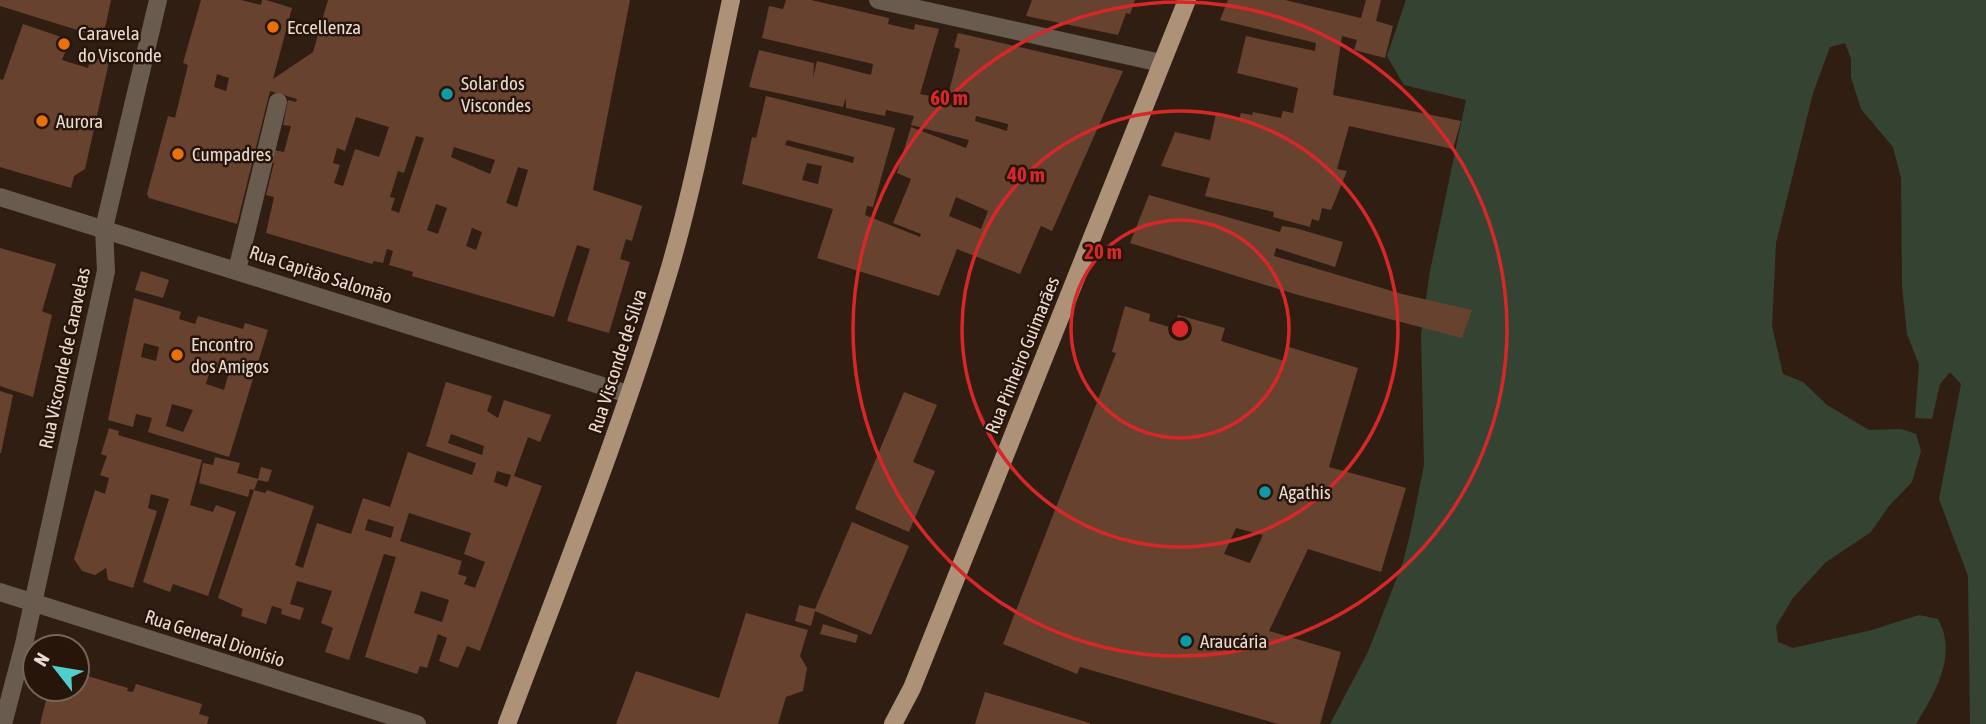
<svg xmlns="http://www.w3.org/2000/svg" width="1986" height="724" viewBox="0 0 1986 724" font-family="'Asap Condensed',sans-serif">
	<rect width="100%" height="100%" fill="#311e13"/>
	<path fill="#354432" d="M1406,0H1986V724H1970L1968,576L1939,499L1961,384L1950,372L1940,384L1932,419L1915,418L1919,365L1907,334L1902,285L1901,178L1893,147L1861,109L1851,77V59L1845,43L1830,47L1813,93L1776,243L1772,326L1783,374L1803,382L1827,405L1869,430L1901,429L1916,434L1921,451L1912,482L1889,506L1871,532L1826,562L1793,598L1776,626L1778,642L1793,648L1872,630L1919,615L1938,619C1958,655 1935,693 1916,724H1330L1368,652L1403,562L1411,530L1424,465L1421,335L1430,271L1466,100L1404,85L1387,56Z"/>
	<g fill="#67422f" fill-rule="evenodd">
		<path d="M0,0H111L103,38L0,6Z"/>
		<path d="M201,0H241L261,5L262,0H266L292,8L273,79L313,52L328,0H630L593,190L642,206L632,241L626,239L620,259L630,262L609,333L567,321L590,249L577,245L554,317L412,276L413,272L389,265L393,251L387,249L383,263L374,261L372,264L266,233L274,197L266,195L274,163L270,162L273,150L284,152L291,126L283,125L288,100L296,102L297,99L270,91L237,224L149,198L147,194L168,116L175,118L188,65L183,63ZM217,74L229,78L226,91L214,87ZM356,117L389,127L379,157L355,149L343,186L334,183L340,165L333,163L337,148L345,151ZM416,136L424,138L399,213L391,210L395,198L390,197L398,171L404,173ZM454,147L495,160L490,174L451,157ZM518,167L528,170L517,207L506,203ZM436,204L447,208L438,234L427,230ZM472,228L482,232L476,250L466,246Z"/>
		<path d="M786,0H811L889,18L888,24L914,30L915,24L939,29L920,94L947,99L960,49L954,47L958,33L1123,71L1052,231L1041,226L1020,274L957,249L939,296L817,258L833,209L742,184L752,137L756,138L766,96L895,128L873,207L867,206L865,215L920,237L921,234L893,223L911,179L897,173L911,127L966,148L969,140L911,125L914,116L886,110L885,116L846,108V98L843,107L749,87L759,50L814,63L813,78L817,61L871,75L873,64L762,38L769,6L783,9ZM976,116L1008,124L1007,131L975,121ZM787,140L854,157L853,163L785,145ZM807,163L822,166L818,184L802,180ZM956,197L988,211L981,229L949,216Z"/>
		<path d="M1032,0H1135L1130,14L1126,13L1118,35L1026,16Z"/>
		<path d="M1228,0H1285L1361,18L1366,0H1381L1376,21L1393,26L1385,58L1354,50L1357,40L1342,36L1333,95L1461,121L1453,149L1349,126L1337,169L1347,171L1331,210L1322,208L1319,221L1312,219L1310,227L1273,217L1274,212L1205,196L1210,178L1161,166L1175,132L1210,140L1216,114L1239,119L1241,113L1252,115L1253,112L1281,118L1283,111L1293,113L1298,88L1237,73L1246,36L1315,51L1316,43L1220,20Z"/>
		<path d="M23,24L70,40L62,60L88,68L91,57L109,62L85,169L74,176L71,188L0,167V79L3,80Z"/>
		<path d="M1149,195L1280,232L1282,226L1295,228L1343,242L1335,267L1276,248L1274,256L1402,294L1472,310L1462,338L1298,295L1130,243Z"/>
		<path d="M0,248L56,264L42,311L52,315L33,397L0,386Z"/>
		<path d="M141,271L169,280L163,298L135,290Z"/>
		<path d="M134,298L181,312L179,319L195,324L198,316L243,329L245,323L268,330L229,457L148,432L152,418L136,414L133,427L108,420ZM144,343L159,347L156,361L141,357ZM211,367L229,372L224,390L206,384ZM172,404L193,410L183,432L166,426Z"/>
		<path d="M1125,306L1150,314L1149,321L1173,328L1178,315L1225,328L1221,341L1284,361L1289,347L1358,368L1329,467L1406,488L1381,572L1308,549L1269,631L1341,652L1320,724H1278L1080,667L1077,674L1003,644L1116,353L1112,352ZM1236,528L1263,535L1250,563L1224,554Z"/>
		<path d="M446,382L492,396L487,411L498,418L504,400L551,415L540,442L528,437L514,476L542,486L480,651L467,646L458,668L439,661L447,638L438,634L427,668L420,666L417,674L365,657L396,557L384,554L349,660L325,652L333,628L321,623L332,591L297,581L290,604L304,608L300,620L281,614L282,609L272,606L266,624L241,616L243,609L218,598L254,490L250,489L248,497L199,483L203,463L213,465L215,457L240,463L237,473L258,479L261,467L272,470L268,482L258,480L254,490L265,493L267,490L314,506L295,565L303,568L317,523L351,534L363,498L390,507L408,452L472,475L476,463L426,446ZM451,434L484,446L482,455L448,443ZM497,471L511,475L507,487L494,482ZM409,513L471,533L464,554L485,562L475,588L464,584L467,577L458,574L462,561L400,541ZM368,519L394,527L391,538L365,530ZM421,591L449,600L442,622L414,613Z"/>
		<path d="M0,391L13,395L1,453H0Z"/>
		<path d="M904,392L937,405L913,462L935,471L909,532L855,509Z"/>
		<path d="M109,428L119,431L118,435L202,460L190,505L213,512L216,505L236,512L208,596L173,584L170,592L143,582L169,499L151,494L148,508L157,511L133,588L108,580L106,568L95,575L82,571L74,559L95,490L105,494L109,478L100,475L107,456L101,454Z"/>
		<path d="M852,522L909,546L871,635L815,611L811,626L795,621L799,605L815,609Z"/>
		<path d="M746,613L808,630L800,656L807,668L803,691L786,697L778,724H616L636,671L719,698Z"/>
		<path d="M823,624L858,635L856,643L820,634Z"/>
		<path d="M77,673L128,688L127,691L133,692L136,684L202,704L199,714L209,717L207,724H40L49,689H77Z"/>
		<path d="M985,692L1090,723V724H975Z"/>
	</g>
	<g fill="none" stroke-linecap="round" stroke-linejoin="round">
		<g stroke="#695b4e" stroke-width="18">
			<path d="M878,0L1161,63"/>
			<path d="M0,197L628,394"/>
			<path d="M237,270L278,102"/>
			<path d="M0,592L417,724"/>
			<path d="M3,724L24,644L106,271L104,228L158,0"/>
		</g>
		<g stroke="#ae9278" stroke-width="18">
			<path d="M507,724C564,572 625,420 671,264C696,177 712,88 731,0"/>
			<path d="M893,724L912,688L1187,0"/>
		</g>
	</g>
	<g fill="none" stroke="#d62828" stroke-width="3.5">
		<circle cx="1180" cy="329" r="109"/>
		<circle cx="1180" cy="329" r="218"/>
		<circle cx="1180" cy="329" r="327"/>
	</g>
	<g fill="#e8710a" stroke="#27150a" stroke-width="2.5">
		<circle cx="273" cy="27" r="7"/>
		<circle cx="64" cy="44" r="7"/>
		<circle cx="42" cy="121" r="7"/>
		<circle cx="178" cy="154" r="7"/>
		<circle cx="177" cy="355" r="7"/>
	</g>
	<g fill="#0f9aa8" stroke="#27150a" stroke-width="2.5">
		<circle cx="447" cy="94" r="7"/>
		<circle cx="1265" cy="492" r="7"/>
		<circle cx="1186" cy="641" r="7"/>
	</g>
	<g text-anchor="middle" stroke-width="5" stroke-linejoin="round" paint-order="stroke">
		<g font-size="19" fill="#e9dbd4" stroke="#27150a" text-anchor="start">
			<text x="287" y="34">Eccellenza</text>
			<text x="78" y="40">Caravela<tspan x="78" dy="22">do Visconde</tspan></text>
			<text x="461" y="90">Solar dos<tspan x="461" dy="22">Viscondes</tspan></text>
			<text x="56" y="128">Aurora</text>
			<text x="192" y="161">Cumpadres</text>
			<text x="191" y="351">Encontro<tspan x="191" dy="22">dos Amigos</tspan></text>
			<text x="1279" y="499">Agathis</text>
			<text x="1200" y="648">Araucária</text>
		</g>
		<g font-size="19" fill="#e9dbd4" stroke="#27150a">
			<text transform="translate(321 274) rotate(18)" y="7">Rua Capitão Salomão</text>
			<text transform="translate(1022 355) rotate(-68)" y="7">Rua Pinheiro Guimarães</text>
			<text transform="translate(64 358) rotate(-78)" y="7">Rua Visconde de Caravelas</text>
			<text transform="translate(617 361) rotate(-72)" y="7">Rua Visconde de Silva</text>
			<text transform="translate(215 638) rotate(18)" y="7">Rua General Dionísio</text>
		</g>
	</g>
	<circle cx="1180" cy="329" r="10" fill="#d62828" stroke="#27150a" stroke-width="3.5"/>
	<g font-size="21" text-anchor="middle" font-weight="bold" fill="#d62828" stroke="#27150a" stroke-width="5" stroke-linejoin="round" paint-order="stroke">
		<text x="949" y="105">60 m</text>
		<text x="1026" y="182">40 m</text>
		<text x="1103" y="259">20 m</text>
	</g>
	<g transform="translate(56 668) rotate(301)"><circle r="33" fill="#27150a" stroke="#75645b" stroke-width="2"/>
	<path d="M0-5L12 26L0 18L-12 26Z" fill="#52cdce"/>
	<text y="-10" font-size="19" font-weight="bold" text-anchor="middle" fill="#e9dbd4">N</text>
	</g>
</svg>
